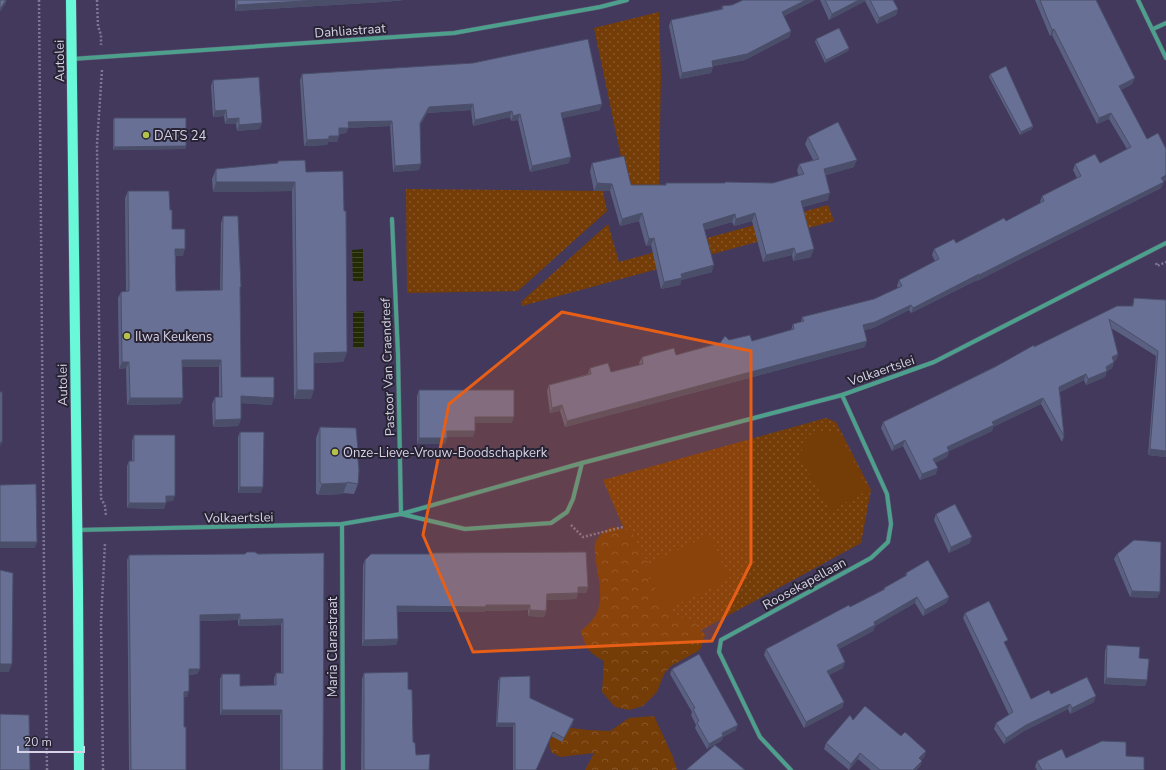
<svg xmlns="http://www.w3.org/2000/svg" width="1166" height="770" viewBox="0 0 1166 770" font-family="'Nunito Sans',sans-serif">
	<defs>
		<pattern id="green-dots" width="8" height="8" patternUnits="userSpaceOnUse"><rect width="8" height="8" fill="#743c07"/><path d="M2 2h.1M6 6h.1" fill="none" stroke="#87572b" stroke-width="1.8" stroke-linecap="round"/></pattern>
		<pattern id="forest-crowns" width="20" height="18" patternUnits="userSpaceOnUse"><rect width="20" height="18" fill="#743c07"/><path d="M2 6a3 3 0 1 1 6 0M12 15a3 3 0 1 1 6 0" fill="none" stroke="#87572b"/></pattern>
		<pattern id="water-rules" width="6" height="5" patternUnits="userSpaceOnUse"><rect width="6" height="5" fill="#252a06"/><path d="M0 2.5h6" fill="none" stroke="#44482a"/></pattern>
	</defs>
	<rect width="100%" height="100%" fill="#42395c"/>
	<g fill="url(#green-dots)">
		<path d="M659,12L661,74L659,189L628,190L594,28Z"/>
		<path d="M406,189L603,191L607,211L518,291L407,293Z"/>
		<path d="M828,205L834,221L522,306L521,302L608,224L619,262Z"/>
		<path d="M826,418L836,422L871,490L861,543L674,645L603,480Z"/>
	</g>
	<g fill="url(#forest-crowns)">
		<path d="M612,527L632,531L640,551L648,562L645,566L648,577L662,592L667,609L683,617L693,620L705,635L700,650L671,666L664,674L657,692L643,706L629,710L615,707L602,692L604,661C588,652 586,649 581,631C589,624 597,617 599,606C603,589 596,570 595,553C595,551 594,547 595,544C597,536 605,530 612,527Z"/>
		<path d="M654,716L673,757L677,770H585L594,753L560,757L551,752L549,741L562,727L588,730L610,731L629,718Z"/>
	</g>
	<g fill="#743c07">
		<path d="M822,431L836,433L841,437L868,490L830,511L801,458L803,443L807,437L814,433Z"/>
		<path d="M709,535L730,579L665,610L645,566Z"/>
	</g>
	<g fill="url(#water-rules)">
		<path d="M363,249V281H353L352,250Z"/>
		<path d="M364,311V348H353V312Z"/>
	</g>
	<g fill="none" stroke-linecap="round" stroke-linejoin="round">
		<g stroke="#5d5575" stroke-width="5">
			<g id="minor">
				<path d="M1138,0L1166,58"/>
				<path d="M1153,29L1166,23"/>
				<path d="M72,59L454,33L600,7L627,0"/>
				<path d="M392,219L398,354L401,514L465,529L551,523L567,512L573,499L582,463"/>
				<path d="M342,524L343,770"/>
				<path d="M77,530L342,524L401,514L582,463L842,395L934,362L1166,243"/>
				<path d="M791,770L760,737L719,652L721,640L871,558L888,542L891,524L887,494L842,395"/>
			</g>
		</g>
		<g stroke="#5d5575" stroke-width="11">
			<path id="primary" d="M71,0L78,589L79,770"/>
		</g>
		<g stroke="#7e7794" stroke-width="2.5" stroke-dasharray="2 2" stroke-linecap="butt">
			<path d="M39,0L44,570L47,770"/>
			<path d="M97,0L98,26L101,35V45"/>
			<path d="M102,70L97,144L101,498L105,506L106,516"/>
			<path d="M1156,263L1157,266L1166,262"/>
			<path d="M571,525L583,537L623,527"/>
			<path d="M103,770L101,621L105,543"/>
		</g>
		<use href="#minor" stroke="#4ca08c" stroke-width="4"/>
		<use href="#primary" stroke="#69f9d9" stroke-width="10"/>
	</g>
	<g fill="#5a6081">
		<path d="M235,0H404L383,2L235,11Z"/>
		<path d="M743,0H815L784,16L791,31L789,37L745,60L713,66L711,73L680,79L669,26L671,20L721,9L722,6L732,5Z"/>
		<path d="M820,0H893L898,9L896,15L877,24L865,1L829,20Z"/>
		<path d="M1035,0H1096L1132,84L1121,90L1147,139L1166,149V180L1163,182L1161,188L977,281V280L911,313L909,310L873,328L864,330L865,347L565,427L560,411L550,413L547,391L549,385L588,374L590,368L611,372L640,365L639,363L642,357L676,355L729,340L752,341L791,330L793,324L801,322L802,317L874,299L898,288L897,286L899,280L935,261L932,255L934,249L956,243L1006,221L1040,203V202L1042,196L1077,178L1073,170L1075,164L1100,163L1127,149L1109,119L1097,124L1052,35L1050,36Z"/>
		<path d="M816,39L849,48L848,51L825,63L815,42Z"/>
		<path d="M302,74L600,110L562,118L569,163L530,172L518,120L511,121L510,117L473,126L471,110L427,113L420,125L419,170L393,172L390,126L348,128L346,133L339,134L337,142H328L327,145L304,146L300,80Z"/>
		<path d="M990,74L1033,126L1032,129L1020,135L989,77Z"/>
		<path d="M213,80L260,129L237,131L236,124H225L224,116L213,117L211,86Z"/>
		<path d="M114,118L186,146L185,149L113,150V121Z"/>
		<path d="M808,137L854,167L826,175L828,200L803,207L811,257L793,261L792,255L763,262L752,221L734,226L732,222L704,230L712,272L681,280L680,285L661,289L651,245L646,246L639,221L620,226L610,191H594L590,171L592,163L631,185H666V183H725V182L773,183L799,176L797,171L799,164L813,160L805,144Z"/>
		<path d="M278,161L306,172L347,352L343,362L314,363L311,399H294L292,191L213,192L212,179L216,169L277,164Z"/>
		<path d="M128,191L170,210L172,229L183,256H176V291L220,290L221,223L223,216L240,291L241,377L272,405L241,403V419L238,426L213,427L212,404L215,397H219V367H182L183,398L180,404L127,405L126,368L119,369L118,298L121,292L126,291L125,198Z"/>
		<path d="M1134,298L1166,300V457L1148,455L1156,356L1111,328L1118,354L1116,360L1114,361V362L1112,368L1107,371L1105,377L1086,385L1084,380L1060,392L1064,436L1062,442L1041,404L993,427L992,431L949,451L947,457L935,463L936,474L920,480L903,446L892,451L881,428L883,422L1034,347L1132,306Z"/>
		<path d="M419,390L512,423H475L473,437H447L445,444H417V396Z"/>
		<path d="M320,427L358,450L357,453L358,484L354,494L343,493V494L318,495L316,493V438Z"/>
		<path d="M240,432L261,493H238V437Z"/>
		<path d="M134,435L173,501H166L164,509L127,508V466L129,461H132V441Z"/>
		<path d="M936,514L970,543L949,553L934,520Z"/>
		<path d="M324,553L323,770H280V715H220V679L222,674L240,686L274,685V678L276,673H281V625L238,626V620L200,621V669L197,674L189,675L187,697H184V727L186,770H129L127,560L129,555L258,554Z"/>
		<path d="M430,553L588,587L586,593H578L576,599L547,600L546,611L544,617L528,616V610L485,611L484,612H397L398,639L396,645L362,646L363,565L365,560L429,554Z"/>
		<path d="M1117,554L1160,592L1157,598L1130,597L1114,559Z"/>
		<path d="M906,573L949,597L946,603L923,616L915,603L875,626L873,631L839,649L843,668L829,675L844,702L842,708L804,728L764,655L766,649L883,590L884,588L905,576Z"/>
		<path d="M965,613L1006,645L1031,699L1051,694L1094,702L1070,714L1068,709L1024,731L1004,744L994,729L996,723L1009,715L963,618Z"/>
		<path d="M1107,645L1139,658L1147,680L1145,686L1104,684L1105,651Z"/>
		<path d="M672,669L736,730L723,737L721,741L707,749L695,728L696,725L691,715L692,712L670,674Z"/>
		<path d="M364,673L408,689L413,742L416,755L429,770H361L362,679Z"/>
		<path d="M500,677L530,698L573,723L562,742L551,736L536,770H513V727H496L498,681Z"/>
		<path d="M853,720L901,736L926,751L924,757L921,760L922,761L920,766L916,770H871L858,759L849,770L824,749L826,743Z"/>
		<path d="M1126,756L1144,770H1037L1035,767L1037,761L1066,758Z"/>
	</g>
	<g fill="#4a4e69">
		<path d="M6,0H7L6,3L0,12V9Z"/>
		<path d="M319,0H404L383,2L235,11L237,5Z"/>
		<path d="M806,0H815L780,18L782,12Z"/>
		<path d="M859,0H866L865,1L829,20L832,14Z"/>
		<path d="M898,9L896,15L877,24L879,18Z"/>
		<path d="M1054,29L1052,35L1050,36L1052,30Z"/>
		<path d="M791,31L789,37L745,60L710,67L712,61Z"/>
		<path d="M849,48L848,51L825,63L826,60Z"/>
		<path d="M713,67L711,73L680,79L682,73Z"/>
		<path d="M1135,78L1132,84L1117,92L1119,86Z"/>
		<path d="M473,104L471,110L427,113L418,129L420,123L429,107Z"/>
		<path d="M602,104L600,110L559,119L561,113Z"/>
		<path d="M226,110L224,116L213,117L215,111Z"/>
		<path d="M512,111L510,117L473,126L475,120Z"/>
		<path d="M1111,113L1109,119L1097,124L1099,118Z"/>
		<path d="M520,114L518,120L511,121L513,116Z"/>
		<path d="M239,118L236,124H225L227,119Z"/>
		<path d="M392,121L390,126L348,128L346,133L337,134L339,128L348,122Z"/>
		<path d="M262,123L260,129L237,131L239,125Z"/>
		<path d="M1033,126L1032,129L1020,135L1021,132Z"/>
		<path d="M329,136H339L337,142H328L327,145L304,146L307,140Z"/>
		<path d="M186,146L185,149L113,150L114,147Z"/>
		<path d="M571,157L569,163L530,172L532,166Z"/>
		<path d="M857,160L854,167L821,176L824,169Z"/>
		<path d="M421,164L419,170L393,172L395,166Z"/>
		<path d="M1166,175V180L1159,184L1161,178Z"/>
		<path d="M216,182H295L292,191L213,192Z"/>
		<path d="M1164,182L1161,188L977,281L979,275Z"/>
		<path d="M597,183L612,184L610,191H594Z"/>
		<path d="M830,193L828,200L798,208L801,201Z"/>
		<path d="M642,213L639,221L620,226L622,219Z"/>
		<path d="M755,213L752,221L734,226L736,219Z"/>
		<path d="M735,214L732,222L700,231L703,224Z"/>
		<path d="M654,238L651,245L646,246L649,239Z"/>
		<path d="M794,248L792,255L763,262L766,255Z"/>
		<path d="M175,249H185L183,256H173Z"/>
		<path d="M814,249L811,257L793,261L796,254Z"/>
		<path d="M714,265L712,272L681,280L680,285L661,289L664,282L681,274Z"/>
		<path d="M979,274L977,280L911,313L913,308Z"/>
		<path d="M911,305L909,310L873,328L861,331L863,325Z"/>
		<path d="M867,341L865,347L565,427L567,421Z"/>
		<path d="M347,352L343,362L311,363L314,353Z"/>
		<path d="M1118,354L1116,360L1110,363L1112,357Z"/>
		<path d="M182,360H221L219,367H179Z"/>
		<path d="M122,362H129L126,368L119,369Z"/>
		<path d="M1114,362L1112,368L1103,372L1106,367Z"/>
		<path d="M1107,371L1105,377L1086,385L1088,379Z"/>
		<path d="M1086,374L1084,380L1057,393L1059,387Z"/>
		<path d="M297,390H314L311,399H294Z"/>
		<path d="M241,396L274,398L272,405L238,403Z"/>
		<path d="M130,398H183L180,404L127,405Z"/>
		<path d="M1043,398L1041,404L993,427L992,431L945,453L947,447L992,422Z"/>
		<path d="M562,405L560,411L550,413L552,408Z"/>
		<path d="M475,417H514L512,423H473Z"/>
		<path d="M241,419L238,426L213,427L215,420Z"/>
		<path d="M447,431H475L473,437H445Z"/>
		<path d="M419,438H447L445,444H417Z"/>
		<path d="M905,440L903,446L892,451L894,446Z"/>
		<path d="M0,442H2L0,447Z"/>
		<path d="M1150,449L1166,451V457L1148,455Z"/>
		<path d="M949,451L947,457L931,465L933,459Z"/>
		<path d="M938,468L936,474L920,480L922,474Z"/>
		<path d="M347,483L343,494L318,495L322,484Z"/>
		<path d="M240,487H263L261,493H238Z"/>
		<path d="M166,496H175L173,501L164,502Z"/>
		<path d="M129,503H166L164,509L127,508Z"/>
		<path d="M972,537L970,543L949,553L951,547Z"/>
		<path d="M0,542H37L35,548H0Z"/>
		<path d="M578,587H588L586,593H575Z"/>
		<path d="M1132,591L1160,592L1157,598L1130,597Z"/>
		<path d="M578,593L576,599L545,600L547,594Z"/>
		<path d="M917,597L915,603L875,626L873,631L835,651L837,645L874,622Z"/>
		<path d="M949,597L946,603L923,616L925,610Z"/>
		<path d="M530,605L528,610L485,611L484,612H395L397,606Z"/>
		<path d="M530,610L546,611L544,617L528,616Z"/>
		<path d="M240,614L238,620L198,621L200,615Z"/>
		<path d="M283,619L281,625L238,626L240,620Z"/>
		<path d="M398,639L396,645L362,646L364,640Z"/>
		<path d="M845,662L843,668L825,677L827,671Z"/>
		<path d="M0,664H12L9,672H0Z"/>
		<path d="M189,669H200L197,674L187,675Z"/>
		<path d="M1106,678L1147,680L1145,686L1104,684Z"/>
		<path d="M189,691L187,697H182L184,692Z"/>
		<path d="M1096,696L1094,702L1070,714L1072,708Z"/>
		<path d="M844,702L842,708L804,728L806,722Z"/>
		<path d="M1070,704L1068,709L1024,731L1004,744L1006,738L1026,725Z"/>
		<path d="M222,710H282L280,715H220Z"/>
		<path d="M574,719L573,723L562,742L564,738Z"/>
		<path d="M497,723H515L513,727H496Z"/>
		<path d="M738,725L736,730L723,737L721,741L707,749L709,744L722,733Z"/>
		<path d="M926,751L924,757L917,764L919,758Z"/>
		<path d="M860,753L858,759L849,770L851,764Z"/>
		<path d="M922,761L920,766L916,770H913Z"/>
	</g>
	<g fill="#697096" stroke="#4a4e69">
		<path d="M0,0H6L0,9Z"/>
		<path d="M237,0H319L237,5Z"/>
		<path d="M743,0H806L782,12L791,31L747,54L712,61L713,67L682,73L671,20L723,9L722,6L732,5Z"/>
		<path d="M825,0H859L832,14Z"/>
		<path d="M870,0H893L898,9L879,18Z"/>
		<path d="M1040,0H1096L1135,78L1119,86L1147,139L1158,133L1166,149V175L1161,178L1164,182L979,275V274L913,308L911,305L875,322L863,325L867,341L567,421L562,405L552,408L549,385L591,374L590,368L608,363L611,372L643,364L642,357L674,348L676,355L720,343L725,336L729,340L750,335L752,341L794,329L793,324L804,321L802,317L874,299L902,286L899,280L939,259L934,249L954,239L956,243L1004,218L1006,221L1044,201L1042,196L1081,176L1075,164L1095,154L1100,163L1131,147L1111,113L1099,118L1054,29L1052,30Z"/>
		<path d="M839,28L849,48L826,60L816,39Z"/>
		<path d="M588,39L602,104L561,113L571,157L532,166L520,114L513,116L512,111L475,120L473,104L429,107L420,123L421,164L395,166L392,121L348,122L349,128H339V136H329V139L307,140L302,74L473,63Z"/>
		<path d="M1006,66L1033,126L1021,132L990,74Z"/>
		<path d="M259,77L262,123L239,125V118L227,119L226,110L215,111L213,80Z"/>
		<path d="M114,118H186V146L114,147Z"/>
		<path d="M838,122L857,160L824,169L830,193L801,201L814,249L796,254L794,248L766,255L755,213L736,219L735,214L703,224L714,265L681,274L682,278L664,282L654,238L649,239L642,213L622,219L612,184L597,183L592,163L624,156L631,185H666V183H725V182L773,183L804,174L799,164L819,159L808,137Z"/>
		<path d="M305,160L306,172L343,171L344,211H346L347,352L314,353V390H297L295,182H216V169L278,163V161Z"/>
		<path d="M128,191H169L170,210H172V229H185V249H175L176,291L222,290L223,216H238L241,287H240L241,377H274V398L241,396V419L215,420V397H222L221,360H182L183,398H130L129,362H122L121,292L129,291Z"/>
		<path d="M1134,298L1166,300V451L1150,449L1158,351L1109,319L1118,354L1112,357L1114,362L1106,367L1107,371L1088,379L1086,374L1059,387L1064,436L1043,398L992,422L994,425L947,447L949,451L933,459L938,468L922,474L905,440L894,446L883,422L995,367L1034,345V347L1117,306H1133Z"/>
		<path d="M419,390H514V417H475V431H447V438H419Z"/>
		<rect x="0" y="392" width="2" height="50"/>
		<path d="M320,427L356,428L358,450H357L359,470L358,484L347,482V483L322,484L320,482Z"/>
		<path d="M240,432H264L263,487H240Z"/>
		<path d="M134,435H175V496H166V503H129V461H134Z"/>
		<path d="M36,484L37,542H0V485Z"/>
		<path d="M955,504L972,537L951,547L936,514Z"/>
		<path d="M1134,540L1161,542L1160,592L1132,591L1117,554Z"/>
		<path d="M247,552H255L258,554L324,553L323,770H282V710H222V674H240V686L276,685V673H283V619L240,620V614L200,615V669H189V691L184,692V727H186V770H131L129,555L245,554Z"/>
		<path d="M586,552L588,587H578V593L547,594L546,611L530,610V605H486V607L397,606L398,639L364,640L365,560L371,554H430V553Z"/>
		<path d="M928,560L949,597L925,610L917,597L874,622L875,625L837,645L845,662L827,671L844,702L806,722L766,649L849,605L850,607L885,589L884,588L907,575L906,573Z"/>
		<path d="M0,570L13,573L12,664H0Z"/>
		<path d="M989,601L1008,640L1004,642L1031,699L1049,690L1051,694L1087,677L1096,696L1072,708L1070,704L1026,725L1006,738L996,723L1013,712L965,613Z"/>
		<path d="M1107,645L1140,647L1139,658L1149,659L1147,680L1106,678Z"/>
		<path d="M699,654L738,725L722,733L723,736L709,744L697,723L699,721L693,709L695,708L672,669Z"/>
		<path d="M408,672V689L412,690L413,742L415,743L416,755L430,754L429,770H364V673Z"/>
		<path d="M530,676V698L574,719L564,738L553,732L536,770H515V723H497L500,677Z"/>
		<path d="M865,706L901,736L905,732L926,751L919,758L922,761L913,770H880L860,753L851,764L826,743L850,715L853,720Z"/>
		<path d="M0,714L29,715L30,770H0Z"/>
		<path d="M1102,741L1126,742V756L1144,757V770H1042L1037,761L1062,749L1066,758Z"/>
		<path d="M715,745L745,770H686Z"/>
	</g>
	<path fill="#e75f17" fill-opacity="0.2" stroke="#e75f17" stroke-width="3" stroke-linejoin="round" d="M562,312L751,351V563L712,641L473,652L423,535L449,404Z"/>
	<g fill="#b3c24b" stroke="#282434" stroke-width="1.5">
		<circle cx="146" cy="135" r="4"/>
		<circle cx="127" cy="336" r="4"/>
		<circle cx="335" cy="452" r="4"/>
	</g>
	<g text-anchor="middle" stroke-width="4" stroke-linejoin="round" paint-order="stroke">
		<g font-size="13" fill="#d6d2e7" stroke="#282434">
			<text transform="translate(350 30) rotate(-4)" y="5">Dahliastraat</text>
			<text transform="translate(59 61) rotate(-91)" y="5">Autolei</text>
			<text transform="translate(387 367) rotate(-92)" y="5">Pastoor Van Craendreef</text>
			<text transform="translate(881 370) rotate(-19)" y="5">Volkaertslei</text>
			<text transform="translate(62 385) rotate(-91)" y="5">Autolei</text>
			<text transform="translate(239 517) rotate(-1)" y="5">Volkaertslei</text>
			<text transform="translate(804 583) rotate(-29)" y="5">Roosekapellaan</text>
			<text transform="translate(332 647) rotate(-90)" y="5">Maria Clarastraat</text>
		</g>
		<g font-size="13" fill="#d6d2e7" stroke="#282434" text-anchor="start">
			<text x="154" y="140">DATS 24</text>
			<text x="135" y="341">Ilwa Keukens</text>
			<text x="343" y="457">Onze-Lieve-Vrouw-Boodschapkerk</text>
		</g>
	</g>
	<path d="M18 746v6h66v-6" fill="none" stroke="#d6d2e7" stroke-width="2"/>
	<text x="24" y="746" font-size="12" fill="#d6d2e7" stroke="#282434" stroke-width="3" paint-order="stroke">20 m</text>
</svg>
